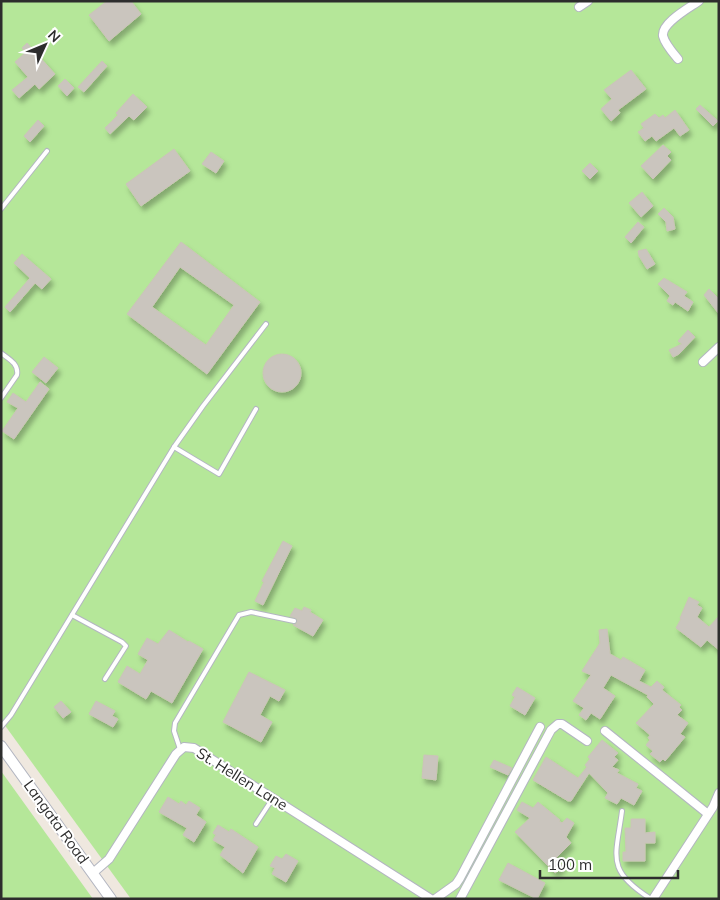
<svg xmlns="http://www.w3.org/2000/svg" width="720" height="900" viewBox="0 0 720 900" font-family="Mulish,sans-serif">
	<defs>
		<filter id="shadow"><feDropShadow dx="3" dy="5" stdDeviation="2.5" flood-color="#0004"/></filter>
	</defs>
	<rect width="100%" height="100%" fill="#efe8df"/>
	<g fill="#b5e799">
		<path d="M1,1H719V899H131L1,720Z"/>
		<path d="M1,771L93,899H1Z"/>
	</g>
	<g fill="#cac5be" stroke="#cbc4b8" fill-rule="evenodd" filter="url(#shadow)">
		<path d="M107,1H131L141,14L109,41L89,15Z"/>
		<path d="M27,43L55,74L39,89L35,84L19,98L12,90L28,77L15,62L26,52L22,48Z"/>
		<path d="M102,61L107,66L84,92L78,87Z"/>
		<path d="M631,70L646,89L618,110L620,113L611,121L601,109L612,99L604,90Z"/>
		<path d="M65,79L74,88L67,96L58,86Z"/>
		<path d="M133,94L147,107L134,120L129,116L110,134L105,128L118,115L116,113Z"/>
		<path d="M700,105L718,121L713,126L696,109Z"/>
		<path d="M675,110L689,130L680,136L674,128L656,141L652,136L645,141L638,132L644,128L641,124L655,114L659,118L663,115L665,118Z"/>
		<path d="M38,120L44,126L30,142L24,136Z"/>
		<path d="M663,145L671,152L667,156L671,160L653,179L641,166Z"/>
		<path d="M174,149L190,171L141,206L126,184Z"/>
		<path d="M211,152L224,161L216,173L202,164Z"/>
		<path d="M590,163L598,171L590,179L582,171Z"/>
		<path d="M642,192L653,206L641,217L629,203Z"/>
		<path d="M664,208L673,217L675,229L667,231L666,222L658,214Z"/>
		<path d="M638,222L644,227L631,243L625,237Z"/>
		<path d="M181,242L260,302L207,374L127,314ZM180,267L234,305L206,345L152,307Z"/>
		<path d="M646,249L655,264L647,269L639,256L638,251Z"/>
		<path d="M22,254L51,279L42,289L35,283L10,312L5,307L30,278L14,263Z"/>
		<path d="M664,278L687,292L684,296L693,302L688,311L675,302L673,305L667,301L670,296L658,284Z"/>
		<path d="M709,289L719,299V314L704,295Z"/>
		<path d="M688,330L695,337L679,354L673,357L669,350L682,344L678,341Z"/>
		<circle cx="282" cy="373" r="19"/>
		<path d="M44,357L58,368L46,383L32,372Z"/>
		<path d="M40,382L49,389L14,439L2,431L18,408L7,402L13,393L26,402Z"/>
		<path d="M283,541L292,546L263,605L255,601L264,582L262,581Z"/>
		<path d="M689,597L699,602L697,605L702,608L697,617L709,627L719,616V650L707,640L701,647L676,628L681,619L680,618Z"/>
		<path d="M304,607L311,610L310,612L323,620L313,636L293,625L296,624L297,619L290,616L295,608L302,611Z"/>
		<path d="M607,629L610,654L621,660L623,657L645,670L639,681L651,687L657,681L664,687L662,690L681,705L679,707L682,710L677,715L688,723L680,734L685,737L665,761L663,759L660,762L650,754L653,751L646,745L650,740L648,738L650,735L636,723L654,704L647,697L648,695L611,675L603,688L615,696L600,719L591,713L586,720L579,715L584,708L573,701L591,675L582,671L600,643L599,630Z"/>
		<path d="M169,630L188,642L189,641L203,649L172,703L151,691L146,699L118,682L127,666L140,674L148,660L138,654L147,638L158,644Z"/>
		<path d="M249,672L285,690L279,701L270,696L260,715L272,722L261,742L223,722Z"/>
		<path d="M517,687L535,698L525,715L510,706L515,697L512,695Z"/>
		<path d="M61,701L71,712L63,718L54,707Z"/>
		<path d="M96,701L115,711L112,716L118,719L113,727L89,714Z"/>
		<path d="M602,740L618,753L614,757L618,760L612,767L619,770L617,773L638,784L636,788L642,791L634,805L621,798L617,804L605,798L608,793L589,773L571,801H568L533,780L546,757L578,778L587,767L585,765L590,759L588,757Z"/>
		<path d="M424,755L438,756L436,780L422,778Z"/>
		<path d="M494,760L512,768L508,775L490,767Z"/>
		<path d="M168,797L179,804L181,801L186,805L189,801L200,808L196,815L206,822L194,842L183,835L187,828L159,812Z"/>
		<path d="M522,802L533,808L538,802L560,820L559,821L562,823L567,818L574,823L566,837L571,843L555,859L563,866L555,873L515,832L530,818L517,810Z"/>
		<path d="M631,819H645V833L655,832V843H645V861H623V852H626L625,828H631Z"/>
		<path d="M218,825L229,832L231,829L258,847L243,873L220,855L225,847L213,840L216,835L213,833Z"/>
		<path d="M286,854L298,861L286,882L272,874L275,868L270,866L276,856L282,859Z"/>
		<path d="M508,863L545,883L537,899L499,880Z"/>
	</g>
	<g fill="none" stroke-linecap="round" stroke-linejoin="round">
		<g stroke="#b3b6c1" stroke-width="6">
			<g id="service">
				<path d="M1,209L47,151"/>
				<path d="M1,353C9,359 19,364 17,375L1,398"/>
				<path d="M174,447L219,474L256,409"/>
				<path d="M72,615L122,642L126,646L105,679"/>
				<path d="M1,727L11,715L174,447L203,406L266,324"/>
				<path d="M180,749L174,731L175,723L239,615L251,612L294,621"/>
				<path d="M622,811C616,857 605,870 651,899"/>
				<path d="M256,824L273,798"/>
			</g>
		</g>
		<g stroke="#b3b6c1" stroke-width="10">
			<g id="minor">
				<path d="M579,7L588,1"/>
				<path d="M678,59C673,53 665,44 663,36C661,23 689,8 699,1"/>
				<path d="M703,362L719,347"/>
				<path d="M605,731L708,814"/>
				<path d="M93,873L109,859L176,754L184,747L194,748L431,899"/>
				<path d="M435,899L456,884L460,878L540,727"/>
				<path d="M460,899L551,730L558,724H562L587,741"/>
				<path d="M653,899L713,807L719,793"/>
			</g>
		</g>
		<g stroke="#b3b6c1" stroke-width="12">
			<path id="secondary" d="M1,746L111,899"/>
		</g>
		<use href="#service" stroke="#fff" stroke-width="4"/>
		<use href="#minor" stroke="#fff" stroke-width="8"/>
		<use href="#secondary" stroke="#fff" stroke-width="10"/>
	</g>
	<g text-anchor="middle" stroke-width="4" stroke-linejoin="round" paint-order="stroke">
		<g font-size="15" fill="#2d2d2d" stroke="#fff">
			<text transform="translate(242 779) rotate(32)" y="5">St. Hellen Lane</text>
			<text transform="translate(56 822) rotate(54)" y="5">Langata Road</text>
		</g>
	</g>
	<rect width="720" height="900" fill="none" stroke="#2d2d2d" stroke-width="5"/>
	<g transform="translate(45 45) rotate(46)" stroke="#ffffff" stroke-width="4" paint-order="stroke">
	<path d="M0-4L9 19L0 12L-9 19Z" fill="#2d2d2d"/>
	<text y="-8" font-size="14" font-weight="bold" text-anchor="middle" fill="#2d2d2d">N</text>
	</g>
	<path d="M540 870v8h138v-8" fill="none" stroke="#2d2d2d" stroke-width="2.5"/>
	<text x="548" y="870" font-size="15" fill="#2d2d2d" stroke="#ffffff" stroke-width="4" paint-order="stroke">100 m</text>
</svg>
